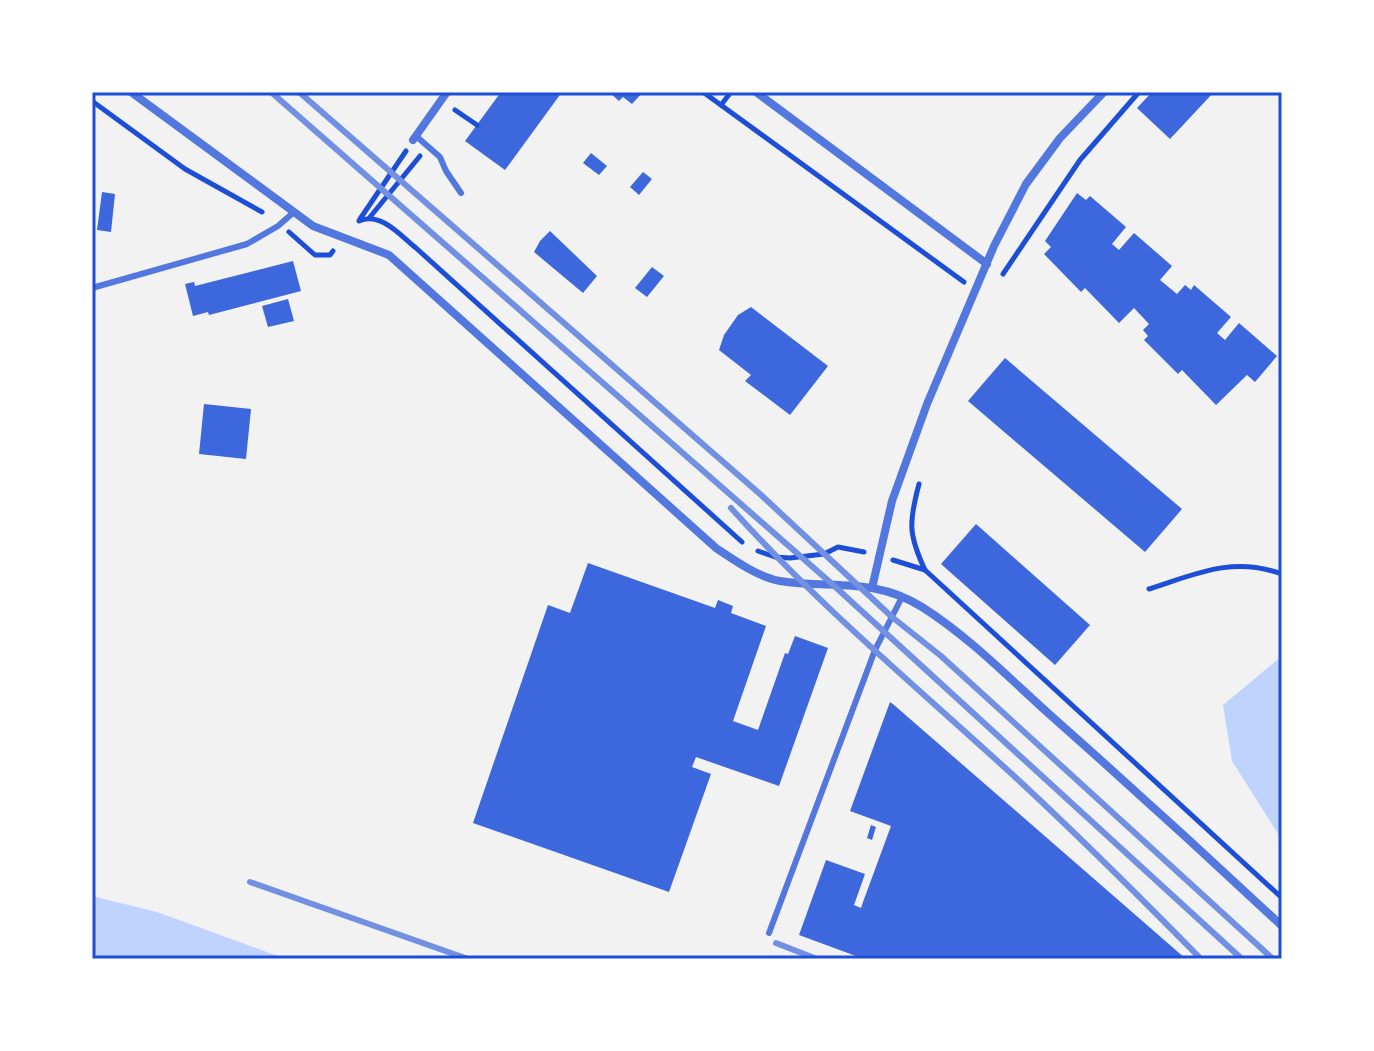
<svg xmlns="http://www.w3.org/2000/svg" width="1374" height="1051" viewBox="0 0 1374 1051" font-family="Merriweather,serif">
	<rect width="100%" height="100%" fill="#f2f2f2"/>
	<g fill="#bfd3fe">
		<path d="M1282,656V840L1232,761L1223,705Z"/>
		<path d="M92,896L157,912L286,959H92Z"/>
	</g>
	<g fill="#3d67dc">
		<path d="M501,92H562L505,170L465,141Z"/>
		<path d="M609,92H643L632,104L623,97L619,101Z"/>
		<path d="M1152,92H1214L1170,139L1137,108Z"/>
		<path d="M591,153L607,166L599,175L583,163Z"/>
		<path d="M643,172L652,179L639,195L630,187Z"/>
		<path d="M102,192L115,194L111,232L97,230Z"/>
		<path d="M1077,193L1086,200L1090,196L1126,227L1112,244L1119,250L1134,233L1172,266L1160,280L1177,294L1185,285L1191,290L1194,285L1231,317L1217,333L1225,340L1239,323L1277,356L1255,382L1247,375L1216,405L1182,370L1178,374L1144,340L1148,336L1143,330L1149,324L1134,308L1119,323L1085,288L1081,292L1044,254L1051,247L1045,241Z"/>
		<path d="M550,231L597,276L583,293L534,252L540,241Z"/>
		<path d="M293,261L301,291L209,315L208,312L193,316L185,284L194,282L195,286Z"/>
		<path d="M652,267L664,276L647,297L635,288Z"/>
		<path d="M288,299L294,321L268,327L262,306Z"/>
		<path d="M751,307L828,366L790,415L745,381L751,375L719,350L724,335L738,315Z"/>
		<path d="M1005,358L1182,509L1145,552L968,401Z"/>
		<path d="M204,404L251,409L246,459L199,454Z"/>
		<path d="M976,524L1090,625L1055,665L941,564Z"/>
		<path d="M588,563L715,608L718,600L733,606L731,613L766,626L733,721L758,730L785,653L788,654L795,636L828,648L779,786L696,757L692,767L711,774L669,892L473,823L548,605L570,613Z"/>
		<path d="M890,702L894,705L1186,959H864L799,935L826,860L865,874L854,905L861,908L863,902L891,826L850,811Z"/>
		<path d="M871,825L876,827L872,840L867,838Z"/>
	</g>
	<g fill="none" stroke-linecap="round" stroke-linejoin="round">
		<g stroke="#1d4ed8" stroke-width="5">
			<path d="M703,92L964,282"/>
			<path d="M92,101L185,169L262,212"/>
			<path d="M721,105L731,92"/>
			<path d="M455,110L477,125"/>
			<path d="M370,217L420,156"/>
			<path d="M360,219L406,151"/>
			<path d="M359,221C380,211 401,236 416,248L742,542"/>
			<path d="M289,232L315,255H330L333,251"/>
			<path d="M1003,274L1080,160L1139,92"/>
			<path d="M919,484C909,522 908,534 925,570L1282,898"/>
			<path d="M758,551L775,557L790,558L824,554L838,547L864,552"/>
			<path d="M893,560L925,570"/>
			<path d="M1149,589C1196,574 1232,556 1282,574"/>
		</g>
		<g stroke="#5277de" stroke-width="6">
			<path d="M416,136L440,157L446,171L461,193"/>
			<path d="M92,288L247,244L278,226L294,212"/>
			<path d="M769,933L875,650L902,597"/>
		</g>
		<g stroke="#5277de" stroke-width="8">
			<path d="M131,92L313,226L389,255L716,548C734,560 758,577 780,581C831,589 874,577 922,607C968,636 1008,677 1048,713C1127,783 1205,854 1282,926"/>
			<path d="M756,92L987,264"/>
			<path d="M413,140L447,92"/>
			<path d="M872,588L892,501L927,404L994,246L1026,184L1060,138L1104,92"/>
		</g>
		<g stroke="#7290e2" stroke-width="6">
			<path d="M271,92L831,583L1242,959"/>
			<path d="M299,92L760,494L892,617L941,656L1273,959"/>
			<path d="M731,508C818,605 918,688 1014,776C1078,835 1140,897 1201,959"/>
			<path d="M250,882L468,959"/>
			<path d="M776,943L817,959"/>
		</g>
	</g>
	<rect width="1374" height="1051" fill="none" stroke="#ffffff" stroke-width="188"/>
	<rect x="94" y="94" width="1186" height="863" fill="none" stroke="#1d4ed8" stroke-width="3"/>
</svg>
